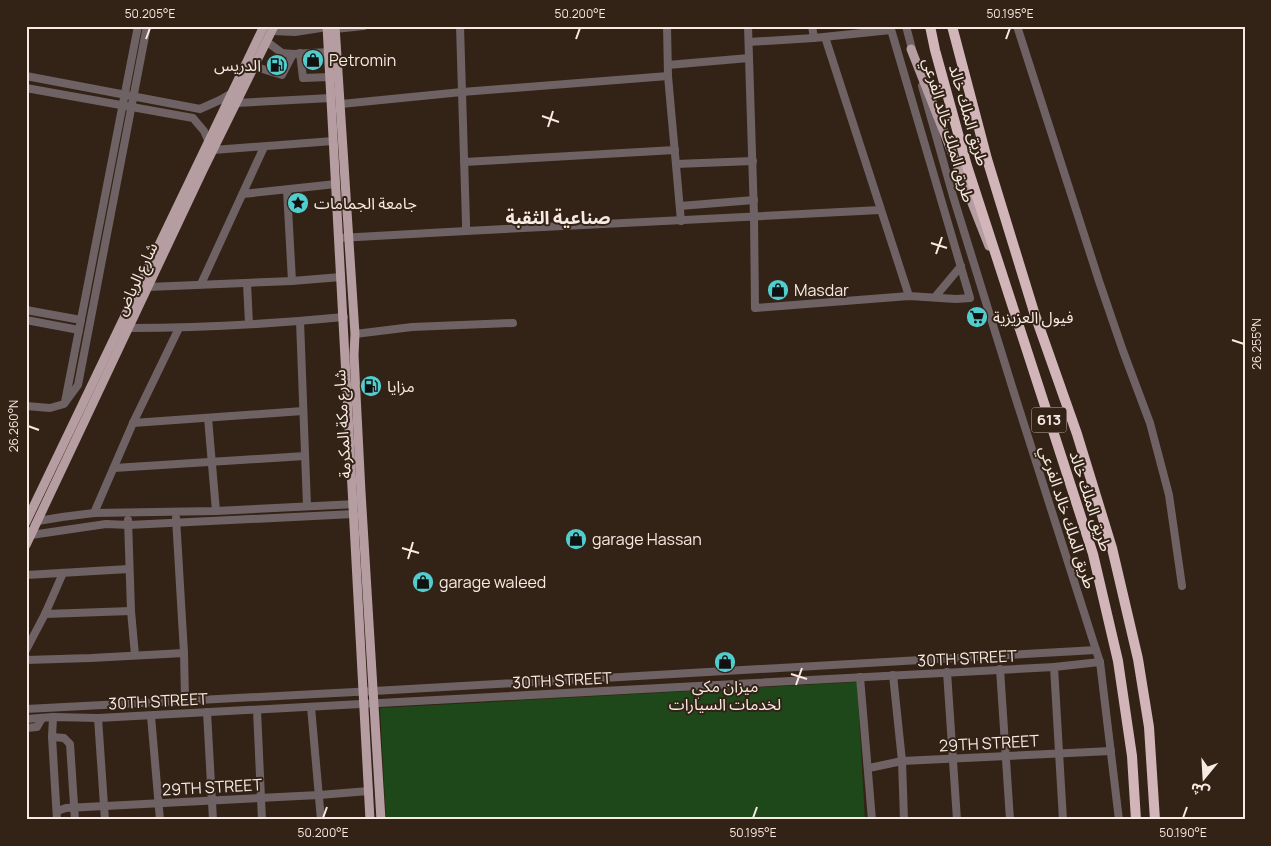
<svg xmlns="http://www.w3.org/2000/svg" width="1271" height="846" viewBox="0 0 1271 846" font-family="Manrope,'Noto Sans Arabic',sans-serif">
	<rect width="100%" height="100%" fill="#332216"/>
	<path fill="#1e4819" d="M857,682L865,820H386L380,708Z"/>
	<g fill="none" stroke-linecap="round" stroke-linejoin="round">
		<g stroke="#6e6264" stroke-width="8">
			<path d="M460,26L462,92L668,76"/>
			<path d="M667,26L668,76L681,221"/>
			<path d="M748,26L754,216L755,308L909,296L956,299L970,298L890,26"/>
			<path d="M812,26L814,38"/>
			<path d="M906,26L913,53"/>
			<path d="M1017,26L1099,281L1123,351L1150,423L1169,495L1182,586"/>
			<path d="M335,29L364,26"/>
			<path d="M272,31L295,32L327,27"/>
			<path d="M825,37L909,296"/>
			<path d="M266,41L282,53L293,54L329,52"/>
			<path d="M749,42L814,38L891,30"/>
			<path d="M300,53L303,78L330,77"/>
			<path d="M668,65L749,58"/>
			<path d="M253,66L282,75L293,54"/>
			<path d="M26,76L200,109L220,100L232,93"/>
			<path d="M922,86L953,196L1015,396L1096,650L1100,662L1119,820"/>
			<path d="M26,88L193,118L204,131L208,140"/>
			<path d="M236,103L331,98"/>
			<path d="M213,150L333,141"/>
			<path d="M464,162L675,150"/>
			<path d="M676,164L753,161"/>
			<path d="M287,190L292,281"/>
			<path d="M243,194L336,184"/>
			<path d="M680,206L754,200"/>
			<path d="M466,231L880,210"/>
			<path d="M339,238L466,231V223L462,92L341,104"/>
			<path d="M247,283L249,324"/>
			<path d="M201,284L264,147"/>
			<path d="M148,287L292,281L341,277"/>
			<path d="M935,297L961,266"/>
			<path d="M26,310L81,320"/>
			<path d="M26,320L79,330"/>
			<path d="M300,321L307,506"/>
			<path d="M129,328C201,328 272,324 344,317"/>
			<path d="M355,334L412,327L513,323"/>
			<path d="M65,402L138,26"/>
			<path d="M26,406L50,408L64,404L78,385L147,26"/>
			<path d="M208,418L216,511"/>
			<path d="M133,423L303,411"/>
			<path d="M114,468L305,456"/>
			<path d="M94,513L133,423L179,328"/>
			<path d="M176,518L184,653L185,700"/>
			<path d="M128,520L131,611L135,655"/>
			<path d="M38,521L62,517L94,513L216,511L357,504"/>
			<path d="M31,535L106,524L129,525L354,514"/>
			<path d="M26,575L129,569"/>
			<path d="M45,614L131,611"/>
			<path d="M26,650L45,614L63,573"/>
			<path d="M26,660L91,658L184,653"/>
			<path d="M1054,667L1063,820"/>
			<path d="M1000,669L1010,820"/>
			<path d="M947,672L957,820"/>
			<path d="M893,675L902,761L904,820"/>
			<path d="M860,677L872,820"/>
			<path d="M311,707L321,820"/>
			<path d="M26,709L374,691L1096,650"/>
			<path d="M257,710L262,820"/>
			<path d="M207,712L213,820"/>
			<path d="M151,716L160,820"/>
			<path d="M53,717L52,737L57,820"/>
			<path d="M98,718L105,820"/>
			<path d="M26,719L53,717L98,718L1054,667L1100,662"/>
			<path d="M26,728L37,727L42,718"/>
			<path d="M52,737L64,738L70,744L75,820"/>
			<path d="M869,768L902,761L1111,751"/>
			<path d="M57,811L66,808L319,795L369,791"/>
		</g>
		<g stroke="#b59da1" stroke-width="9">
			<path d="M327,26L370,820"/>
			<path d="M335,26L355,334L354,355L361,492L381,820"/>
			<path d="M911,49L989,246"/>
			<path d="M26,522L264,26"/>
			<path d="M26,545L203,170L274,26"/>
		</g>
		<g stroke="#d1b5b9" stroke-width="10">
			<path d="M930,26L935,50L967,166L1093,554L1118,661L1132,756L1136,820"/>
			<path d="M952,26L987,159L1034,312L1077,434L1112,548L1138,659L1149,727L1155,820"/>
		</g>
	</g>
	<path fill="none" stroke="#f6eae2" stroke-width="2" d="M146,39L150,28M576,39L580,28M1006,39L1010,28M542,116L559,122M548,127L553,111M931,243L947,248M936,254L942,237M1232,340L1244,344M28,426L39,430M402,548L419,553M408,559L413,542M791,674L807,679M796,685L802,668M323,818L327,807M753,818L757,807M1183,818L1187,807"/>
	<defs>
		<g id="shop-disc" transform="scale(1.125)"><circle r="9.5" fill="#52cdcd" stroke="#332216"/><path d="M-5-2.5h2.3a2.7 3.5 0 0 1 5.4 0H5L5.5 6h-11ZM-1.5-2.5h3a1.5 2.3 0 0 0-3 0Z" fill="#111"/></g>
		<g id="fuel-disc" transform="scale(1.125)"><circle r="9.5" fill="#52cdcd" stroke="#332216"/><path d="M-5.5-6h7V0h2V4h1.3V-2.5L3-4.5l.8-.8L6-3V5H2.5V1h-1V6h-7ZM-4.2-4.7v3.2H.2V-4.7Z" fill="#111"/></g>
		<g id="sight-disc" transform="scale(1.125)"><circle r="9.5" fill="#52cdcd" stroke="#332216"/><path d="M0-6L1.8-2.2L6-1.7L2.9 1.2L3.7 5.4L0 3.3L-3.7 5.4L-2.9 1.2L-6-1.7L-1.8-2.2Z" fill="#111"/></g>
		<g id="supermarket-disc" transform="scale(1.125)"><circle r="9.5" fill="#52cdcd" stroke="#332216"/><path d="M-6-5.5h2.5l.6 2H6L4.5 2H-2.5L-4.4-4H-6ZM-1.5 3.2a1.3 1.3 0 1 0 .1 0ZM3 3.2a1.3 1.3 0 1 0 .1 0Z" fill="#111"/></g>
	</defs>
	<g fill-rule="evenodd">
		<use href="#shop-disc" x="313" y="60"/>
		<use href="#fuel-disc" x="277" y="65"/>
		<use href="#sight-disc" x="298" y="203"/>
		<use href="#shop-disc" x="778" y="290"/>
		<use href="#supermarket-disc" x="977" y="317"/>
		<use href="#fuel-disc" x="371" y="386"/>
		<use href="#shop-disc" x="576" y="539"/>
		<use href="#shop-disc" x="423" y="582"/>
		<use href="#shop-disc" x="725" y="662"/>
	</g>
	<g text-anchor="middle" stroke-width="4" stroke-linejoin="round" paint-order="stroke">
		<rect fill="#332216" stroke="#bcaea5" stroke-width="1" x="1031.5" y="407.5" width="35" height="25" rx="4"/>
		<g font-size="15" font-weight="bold" fill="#f6eae2">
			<text x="1049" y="425">613</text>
		</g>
		<g font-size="16" fill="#f6eae2" stroke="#332216" text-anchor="start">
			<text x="329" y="66">Petromin</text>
			<text x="261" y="71" text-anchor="end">الدريس</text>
			<text x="314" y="209">جامعة الجمامات</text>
			<text x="794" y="296">Masdar</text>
			<text x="993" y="323">فيول العزيزية</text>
			<text x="387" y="392">مزايا</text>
			<text x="592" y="545">garage Hassan</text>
			<text x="439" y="588">garage waleed</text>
			<text x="725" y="692" text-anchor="middle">ميزان مكي<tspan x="725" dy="18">لخدمات السيارات</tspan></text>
		</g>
		<g font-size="16" fill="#f6eae2" stroke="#332216">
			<text transform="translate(969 115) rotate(74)" y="6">طريق الملك خالد</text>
			<text transform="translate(949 130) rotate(74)" y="6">طريق الملك خالد الفرعي</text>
			<text transform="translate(136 279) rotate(-65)" y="6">شارع الرياض</text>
			<text transform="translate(342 424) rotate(-93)" y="6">شارع مكة المكرمة</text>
			<text transform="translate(1091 501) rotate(72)" y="6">طريق الملك خالد</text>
			<text transform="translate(1068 517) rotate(72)" y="6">طريق الملك خالد الفرعي</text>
			<text transform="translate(967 658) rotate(-3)" y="6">30TH STREET</text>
			<text transform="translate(562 680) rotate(-3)" y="6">30TH STREET</text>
			<text transform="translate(158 701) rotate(-3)" y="6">30TH STREET</text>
			<text transform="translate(989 743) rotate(-3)" y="6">29TH STREET</text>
			<text transform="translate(212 787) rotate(-3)" y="6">29TH STREET</text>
		</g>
		<g font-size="18" font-weight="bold" fill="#f6eae2" stroke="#332216">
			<text x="558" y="224">صناعية الثقبة</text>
		</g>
	</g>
	<rect width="1271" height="846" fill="none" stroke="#332216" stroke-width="55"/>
	<g transform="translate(1204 778) rotate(198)" stroke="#332216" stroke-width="4" paint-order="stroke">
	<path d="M0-4L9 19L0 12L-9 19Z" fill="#f6eae2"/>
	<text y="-8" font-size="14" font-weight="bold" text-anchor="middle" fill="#f6eae2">ش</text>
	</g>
	<rect x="28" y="28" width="1216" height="790" fill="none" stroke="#f6eae2" stroke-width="2"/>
	<g font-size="12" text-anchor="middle" fill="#f6eae2">
		<text x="150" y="18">50.205°E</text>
		<text x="580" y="18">50.200°E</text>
		<text x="1010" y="18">50.195°E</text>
		<text transform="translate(1257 344) rotate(-90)" y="4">26.255°N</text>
		<text transform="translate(14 426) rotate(-90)" y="4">26.260°N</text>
		<text x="323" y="837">50.200°E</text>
		<text x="753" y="837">50.195°E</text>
		<text x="1183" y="837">50.190°E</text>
	</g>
</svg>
